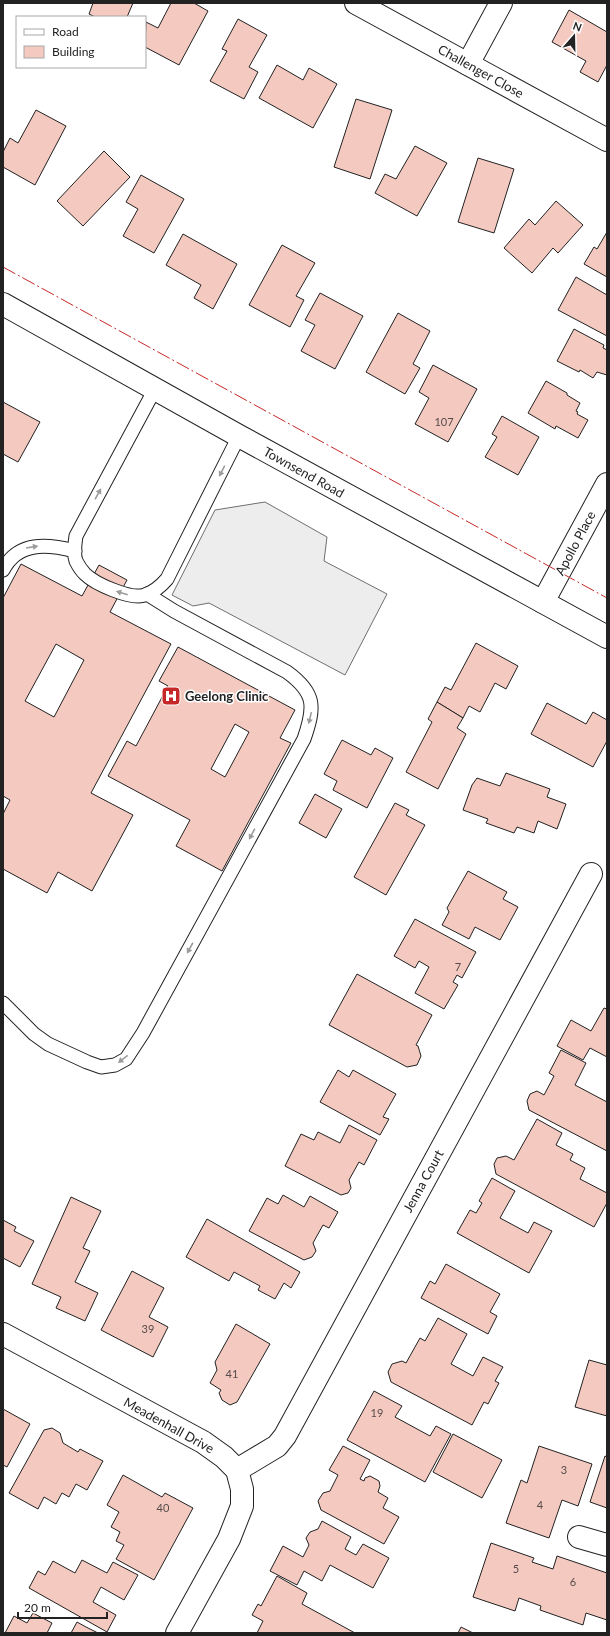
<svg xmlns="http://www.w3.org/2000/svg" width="610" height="1636" viewBox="0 0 610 1636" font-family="Lato,sans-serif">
	<rect width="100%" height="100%" fill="#fff"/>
	<path fill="#ededed" stroke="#6f6f6f" d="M265,502L327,537L324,561L387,594L345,675L209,603L193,606L172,595L215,510Z"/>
	<g fill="#f3c9c0" stroke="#222" fill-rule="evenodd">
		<path d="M93,3H133L127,17H95L89,14Z"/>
		<path d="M171,3H194L208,11L179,65L145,47L146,22L158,28Z"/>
		<path d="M569,10L607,32V65L598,82L580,72L586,61L552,42Z"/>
		<path d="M238,19L267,35L249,67L258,72L244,99L210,81L227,51L222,49Z"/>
		<path d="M277,65L303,80L309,68L337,84L313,128L259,98Z"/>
		<path d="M356,99L392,110L370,179L334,167Z"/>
		<path d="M36,110L66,126L35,185L3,167V152L10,138L18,143Z"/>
		<path d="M415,146L447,163L417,216L375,193L385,174L396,179Z"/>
		<path d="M104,151L130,177L83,226L57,201Z"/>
		<path d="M478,158L514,169L494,233L458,222Z"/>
		<path d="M141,175L184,199L154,253L123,236L138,209L126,202Z"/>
		<path d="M556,201L583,225L558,253L553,248L532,273L504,248L529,219L535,225Z"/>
		<path d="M607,232V277L584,264L594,247L597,249Z"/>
		<path d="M183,234L237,264L213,309L194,298L201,285L166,265Z"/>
		<path d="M282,245L315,263L296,296L304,300L290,327L249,305Z"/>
		<path d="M576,277L607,295V336L558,310Z"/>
		<path d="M320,293L363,316L335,369L301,351L315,325L305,320Z"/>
		<path d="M398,313L430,331L413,364L420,368L405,394L366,372Z"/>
		<path d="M574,329L604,345L603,348L607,350V375L597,372L593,378L580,370L579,372L557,361Z"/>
		<path d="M433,365L477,389L448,442L415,424L429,398L419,392Z"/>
		<path d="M546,381L567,393V395L580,403L576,411L578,412L577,414L588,420L578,438L556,426L555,429L528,413Z"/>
		<path d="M3,402L40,422L18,462L3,454Z"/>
		<path d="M502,416L539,437L518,475L485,457L497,437L492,434Z"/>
		<path d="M21,564L82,596L99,565L127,580L110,612L171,644L91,793L133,815L92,891L58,872L47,893L3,869V814L10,800L3,796V598ZM56,644L84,660L54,717L25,701Z"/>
		<path d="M476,643L518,666L506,689L495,683L480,712L469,706L463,718L437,702L445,687L451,690Z"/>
		<path d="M178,647L295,710L280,738L291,743L222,871L176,846L190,820L108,776L127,741L136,746L168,686L159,681ZM235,724L249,732L225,777L211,769Z"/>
		<path d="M437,702L463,718L457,728L466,734L438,789L406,772L432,722L428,719Z"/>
		<path d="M547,703L586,724L593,712L607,720V741L593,767L531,734Z"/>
		<path d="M342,740L371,755L375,748L393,758L367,808L333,790L337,781L324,774Z"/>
		<path d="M506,773L550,789L547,797L566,804L557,829L538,821L534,833L517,827L514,833L486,823L488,819L463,810L472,785L477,778L500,786Z"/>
		<path d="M315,794L342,809L326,838L299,823Z"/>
		<path d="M395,803L409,810L406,815L425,825L386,895L354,877Z"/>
		<path d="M468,871L507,892L503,899L518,907L500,940L475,927L469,939L442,925L449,912L447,908Z"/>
		<path d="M415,919L476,952L462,978L457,975L453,982L458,985L444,1009L415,993L429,967L419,961L415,968L394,956Z"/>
		<path d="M357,974L432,1015L416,1045L418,1046L421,1056L417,1065L407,1067L329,1025Z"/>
		<path d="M604,1008L607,1009V1057L590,1048L583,1060L557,1046L571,1020L591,1031Z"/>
		<path d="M561,1050L586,1063L575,1085L607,1102V1151L529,1110L527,1101L530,1094L537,1091L544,1095L554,1076L549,1073Z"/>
		<path d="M338,1070L349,1077L353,1070L396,1094L383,1117L389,1119L380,1135L320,1102Z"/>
		<path d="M537,1119L562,1133L556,1145L573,1154L570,1160L585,1168L580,1179L607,1193V1203L594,1227L496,1174L494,1164L497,1158L506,1156L514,1160Z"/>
		<path d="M349,1125L377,1140L364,1165L359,1162L349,1180L351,1188L348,1193L341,1195L285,1166L301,1134L314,1140L318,1132L340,1143Z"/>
		<path d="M492,1178L515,1191L500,1218L528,1233L534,1222L552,1231L529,1273L457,1233L470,1210L476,1213L482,1203L479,1201Z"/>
		<path d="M283,1195L304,1207L310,1196L338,1212L329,1228L323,1225L313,1243L316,1251L312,1257L304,1260L249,1231L267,1198L278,1204Z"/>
		<path d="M71,1197L101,1211L83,1248L90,1251L75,1282L98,1293L85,1321L56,1308L61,1297L32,1284Z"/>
		<path d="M207,1219L300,1272L291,1288L284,1283L275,1299L258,1290L260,1286L234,1272L229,1281L186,1257Z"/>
		<path d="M3,1220L16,1227L14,1231L34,1241L20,1267L3,1258Z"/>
		<path d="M446,1264L500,1294L490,1312L497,1316L488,1334L421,1298L430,1281L435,1284Z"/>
		<path d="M132,1271L164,1288L149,1317L168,1327L153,1357L101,1330Z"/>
		<path d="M438,1318L467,1334L451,1364L473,1376L483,1357L503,1367L495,1381L499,1383L488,1404L484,1402L472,1425L391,1382L388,1372L392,1364L402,1361L406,1363L420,1338L425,1341Z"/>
		<path d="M236,1324L270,1344L237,1402L230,1405L222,1400L219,1393L221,1390L210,1383L217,1370L215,1362Z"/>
		<path d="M589,1360L607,1365V1364V1416L575,1407Z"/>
		<path d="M374,1391L402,1406L395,1417L430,1436L436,1426L451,1434L425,1482L347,1440Z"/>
		<path d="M3,1409L30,1424L7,1467L3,1465Z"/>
		<path d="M52,1428L60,1433L63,1443L78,1452L80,1449L103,1461L87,1490L76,1484L69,1497L62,1493L56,1504L44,1497L38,1509L9,1493L44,1430Z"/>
		<path d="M453,1434L502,1460L482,1498L433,1472Z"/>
		<path d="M343,1446L370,1460L360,1479L364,1481L365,1478L370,1476L379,1481L380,1486L378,1492L388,1498L383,1508L399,1517L384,1544L321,1510L318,1501L323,1493L330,1491L338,1475L329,1470Z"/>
		<path d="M539,1446L592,1464L578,1506L562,1500L549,1538L506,1523L521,1480L527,1483Z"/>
		<path d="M605,1456L607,1457V1508L590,1502Z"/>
		<path d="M123,1475L162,1497L165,1493L193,1508L154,1580L116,1559L124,1545L116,1541L120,1532L111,1527L119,1512L107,1505Z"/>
		<path d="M322,1521L351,1537L345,1549L356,1555L363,1544L389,1558L373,1588L330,1565L322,1581L304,1571L297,1585L270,1571L283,1546L303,1557L309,1545L306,1538L310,1532L318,1529Z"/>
		<path d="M491,1543L534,1558L532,1562L553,1569L557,1556L607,1573V1620L586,1613L583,1625L540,1610L541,1606L519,1598L515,1611L473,1597Z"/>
		<path d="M82,1560L107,1573L113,1562L138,1575L124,1600L101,1587L93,1602L116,1615L107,1632L29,1588L38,1571L45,1575L53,1561L75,1573Z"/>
		<path d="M277,1576L307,1593L302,1604L355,1633H257L263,1621L252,1615L258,1604L261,1606Z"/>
		<path d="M33,1613L52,1623L47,1633H5L14,1616L27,1623Z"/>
		<path d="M77,1622L86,1627L98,1633H71Z"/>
		<path d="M461,1627L473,1633H458Z"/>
	</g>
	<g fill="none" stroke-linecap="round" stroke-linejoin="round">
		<g stroke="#222" stroke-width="15">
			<g id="lane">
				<path d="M155,389L76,536C75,544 73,553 76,561C78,565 82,571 85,574C95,584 131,600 145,595C154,592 161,586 167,579L239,436"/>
				<path d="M3,570C18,541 47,544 75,551"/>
				<path d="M3,1003L34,1034L48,1044L87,1062L101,1067L115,1065L126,1059L143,1033L304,739C315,707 316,693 287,672L174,611L147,594"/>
			</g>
		</g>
		<g stroke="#222" stroke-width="24">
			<g id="street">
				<path d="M356,3L607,140"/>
				<path d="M468,64L501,3"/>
				<path d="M237,1470L277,1446L285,1436L591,874"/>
				<path d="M579,1537L607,1545"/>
			</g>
		</g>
		<g stroke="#222" stroke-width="24">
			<g id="secondary">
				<path d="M3,304L239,436L607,637"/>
				<path d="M543,602L607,484"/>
				<path d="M3,1334L203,1442L224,1457L237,1470L242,1489V1506L229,1539L177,1633"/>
			</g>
		</g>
		<use href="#lane" stroke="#fff" stroke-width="13"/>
		<use href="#street" stroke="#fff" stroke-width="22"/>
		<use href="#secondary" stroke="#fff" stroke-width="22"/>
		<path stroke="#c62828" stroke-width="1" stroke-dasharray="14 3 2 3" stroke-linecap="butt" d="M3,267L607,598"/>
	</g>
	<defs><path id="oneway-solid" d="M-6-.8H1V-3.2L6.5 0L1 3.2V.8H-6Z"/></defs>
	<g fill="#9c9c9c">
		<use href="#oneway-solid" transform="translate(222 471) rotate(117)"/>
		<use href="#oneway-solid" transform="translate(98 494) rotate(-61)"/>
		<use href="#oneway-solid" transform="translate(32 547) rotate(-9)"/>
		<use href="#oneway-solid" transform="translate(122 593) rotate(-163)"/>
		<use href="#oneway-solid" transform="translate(310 718) rotate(103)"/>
		<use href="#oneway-solid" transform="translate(252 834) rotate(118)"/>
		<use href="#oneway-solid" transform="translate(190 948) rotate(119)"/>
		<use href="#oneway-solid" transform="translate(123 1059) rotate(142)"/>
	</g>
	<defs>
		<g id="hospital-square" transform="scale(1)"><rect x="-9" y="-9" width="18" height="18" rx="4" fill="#c62828" stroke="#fff"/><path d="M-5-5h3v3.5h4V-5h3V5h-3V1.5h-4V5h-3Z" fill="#fff"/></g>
	</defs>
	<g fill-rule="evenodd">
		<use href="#hospital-square" x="171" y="696"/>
	</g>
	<g text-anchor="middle" stroke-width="3" stroke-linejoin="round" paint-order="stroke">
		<g font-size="11" fill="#564c4a">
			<text x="444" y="426">107</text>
			<text x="458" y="971">7</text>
			<text x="148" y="1333">39</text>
			<text x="232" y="1378">41</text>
			<text x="377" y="1417">19</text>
			<text x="564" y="1474">3</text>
			<text x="540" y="1509">4</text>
			<text x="163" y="1512">40</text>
			<text x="516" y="1573">5</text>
			<text x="573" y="1586">6</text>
		</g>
		<g font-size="13" fill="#222" stroke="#fff">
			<text transform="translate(481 71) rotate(29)" y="5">Challenger Close</text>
			<text transform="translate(304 472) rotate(29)" y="5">Townsend Road</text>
			<text transform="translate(575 543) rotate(-62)" y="5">Apollo Place</text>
			<text transform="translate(423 1181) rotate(-61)" y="5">Jenna Court</text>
			<text transform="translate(169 1425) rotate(29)" y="5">Meadenhall Drive</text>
		</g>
		<g font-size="13" font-weight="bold" fill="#222" stroke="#fff" text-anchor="start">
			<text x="185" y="701">Geelong Clinic</text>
		</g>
	</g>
	<rect width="610" height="1636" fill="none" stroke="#222222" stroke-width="8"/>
	<rect x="16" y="16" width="130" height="52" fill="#ffffff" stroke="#a7a7a7"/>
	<rect x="24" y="29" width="20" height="6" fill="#ffffff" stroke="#a7a7a7"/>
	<text x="52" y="36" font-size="12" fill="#222222">Road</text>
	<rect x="24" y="46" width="20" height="12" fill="#f3c9c0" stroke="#a7a7a7"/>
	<text x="52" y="56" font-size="12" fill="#222222">Building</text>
	<g transform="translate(574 36) rotate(20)" stroke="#ffffff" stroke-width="3" paint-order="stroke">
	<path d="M0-3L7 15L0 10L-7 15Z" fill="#222222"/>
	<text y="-6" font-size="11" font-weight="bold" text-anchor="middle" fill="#222222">N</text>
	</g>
	<path d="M18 1612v6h89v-6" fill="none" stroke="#222222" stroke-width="2"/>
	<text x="24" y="1612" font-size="12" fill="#222222" stroke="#ffffff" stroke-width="3" paint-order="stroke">20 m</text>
</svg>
